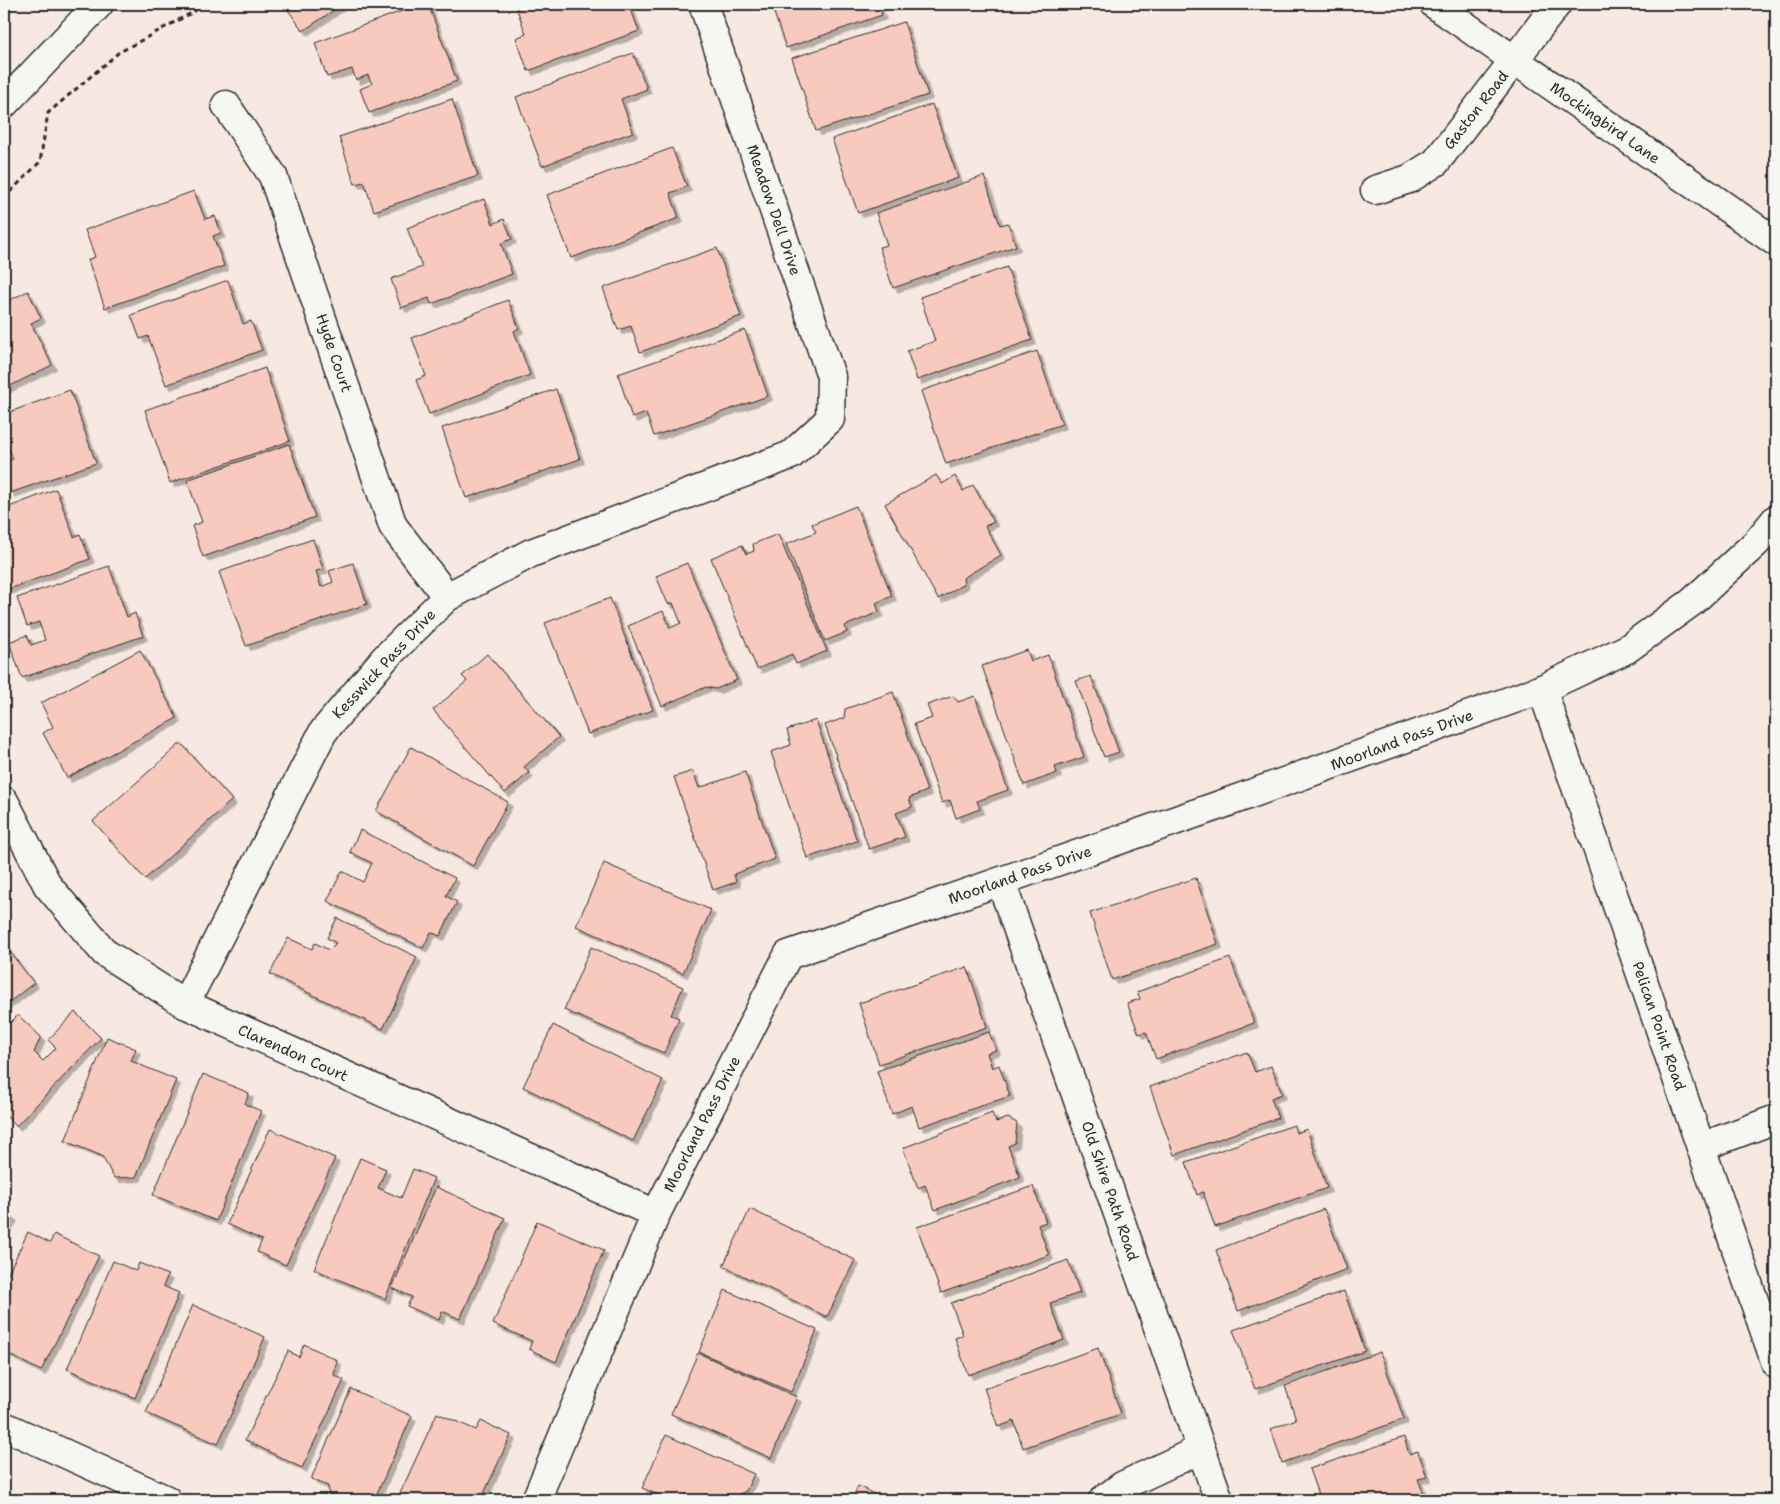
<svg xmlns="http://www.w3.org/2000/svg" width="1780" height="1504" viewBox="0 0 1780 1504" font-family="'Shantell Sans',sans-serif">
	<defs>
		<filter id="shadow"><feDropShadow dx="4.5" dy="4.5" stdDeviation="0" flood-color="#0004"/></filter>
	</defs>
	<rect width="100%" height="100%" fill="#f7e9e2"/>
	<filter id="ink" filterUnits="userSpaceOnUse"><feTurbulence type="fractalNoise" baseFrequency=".02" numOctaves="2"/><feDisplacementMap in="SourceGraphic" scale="10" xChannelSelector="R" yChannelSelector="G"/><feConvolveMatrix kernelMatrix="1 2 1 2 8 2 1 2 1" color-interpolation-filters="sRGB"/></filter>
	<g filter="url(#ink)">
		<g fill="#f8cabd" stroke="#2b2b2b" filter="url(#shadow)">
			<path d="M284,4H343L303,31Z"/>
			<path d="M421,4H428L457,81L369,113L360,89L372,84L368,75L356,80L352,69L327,77L315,43Z"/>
			<path d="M515,4H629L639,31L528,71L516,38L526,34Z"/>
			<path d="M771,4H878L882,15L786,48Z"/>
			<path d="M904,22L928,95L816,131L792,58Z"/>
			<path d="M633,53L647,89L621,99L633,132L542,166L516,97Z"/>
			<path d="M452,99L478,176L374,211L364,182L355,184L339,137Z"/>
			<path d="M932,104L958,178L858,213L832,139Z"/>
			<path d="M672,148L687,187L670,193L679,218L571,258L547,195Z"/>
			<path d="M984,176L1000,225L1008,223L1016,246L893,288L879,247L887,245L876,213Z"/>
			<path d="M194,191L205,219L215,216L221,233L213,236L224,266L105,308L88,260L95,257L85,230Z"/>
			<path d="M484,199L493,224L504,219L512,239L501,243L512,274L431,304L429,298L401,308L391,279L422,267L407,228Z"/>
			<path d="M717,248L741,316L640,352L631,326L618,330L603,288Z"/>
			<path d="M1007,267L1032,340L917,380L907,351L935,341L920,297Z"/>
			<path d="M228,280L243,324L251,321L262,350L166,385L148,336L140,339L131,315Z"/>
			<path d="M28,291L41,318L31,323L52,365L4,389V303Z"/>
			<path d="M508,300L519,328L514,331L530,375L429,414L416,380L426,376L412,338Z"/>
			<path d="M745,330L768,396L654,436L646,413L632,418L618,374Z"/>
			<path d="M1037,351L1062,424L946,464L921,391Z"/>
			<path d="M265,368L290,441L170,483L145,410Z"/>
			<path d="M556,389L580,459L466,498L442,428Z"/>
			<path d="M70,390L96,463L10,493L4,476V462L13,459L6,442L4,443V414Z"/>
			<path d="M289,444L315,517L203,557L192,526L202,522L187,480Z"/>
			<path d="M936,475L942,484L955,476L963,491L973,485L994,522L985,526L1001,555L963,578L964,584L938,599L885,504Z"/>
			<path d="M56,489L74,537L80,534L90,559L4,591V509Z"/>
			<path d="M856,506L892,596L876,603L879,612L845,626L847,632L825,641L786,544L816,532L812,524Z"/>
			<path d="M778,534L827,651L796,664L792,654L757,669L711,558L742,545L746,554L754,551L753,544Z"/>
			<path d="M313,539L323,569L316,571L321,587L333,582L329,571L353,563L367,604L246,646L219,572Z"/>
			<path d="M687,563L737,680L716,689L706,687L662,706L628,626L663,611L670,628L681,623L673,603L668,604L656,576Z"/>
			<path d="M109,566L127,617L135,613L143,636L22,678L9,642L27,635L31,645L45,640L39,622L27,626L17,598Z"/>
			<path d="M610,598L653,710L588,734L545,623Z"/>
			<path d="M140,650L177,718L67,778L43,733L53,727L41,703Z"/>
			<path d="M1027,650L1031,661L1048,655L1084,757L1055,767L1057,773L1024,785L982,666Z"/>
			<path d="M487,654L559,737L524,767L529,773L505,793L433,710L467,681L462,676Z"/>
			<path d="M1091,676L1119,752L1104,757L1076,681Z"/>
			<path d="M893,692L927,791L909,798L912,807L896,813L905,837L869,849L825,725L844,718L845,709Z"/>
			<path d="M953,696L958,702L975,696L1008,790L977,801L980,809L956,818L950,800L942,803L914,724L932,718L927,705Z"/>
			<path d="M816,720L857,841L807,858L771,752L791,745L787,730Z"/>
			<path d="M181,743L232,800L145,879L93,821Z"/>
			<path d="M411,747L508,802L473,866L376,811Z"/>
			<path d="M693,771L699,788L745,772L775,859L734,874L736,882L713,890L674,777Z"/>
			<path d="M360,830L455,878L446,896L457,902L440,936L431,932L423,948L327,901L342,871L363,882L372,863L350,852Z"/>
			<path d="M604,863L711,910L683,973L576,926Z"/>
			<path d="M1196,878L1218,944L1112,980L1090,913Z"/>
			<path d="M337,918L417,957L383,1029L270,974L288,938L312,949L315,943L329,950L336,943L327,938Z"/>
			<path d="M4,944L34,983L4,1006Z"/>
			<path d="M591,947L683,987L671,1015L679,1018L664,1053L564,1010Z"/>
			<path d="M1230,958L1254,1023L1156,1059L1146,1032L1139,1034L1127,1003L1140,999L1137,992Z"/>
			<path d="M967,967L987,1027L879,1064L859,1003Z"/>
			<path d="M75,1012L101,1038L16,1126L4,1114V1029L18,1015L41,1037L34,1052L43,1061L56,1048L48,1040Z"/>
			<path d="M553,1025L663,1080L633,1141L523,1087Z"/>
			<path d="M989,1032L996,1050L987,1053L992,1068L999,1065L1010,1096L919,1127L912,1106L892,1114L877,1071Z"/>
			<path d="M107,1037L136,1049L131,1061L176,1080L136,1177L114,1178L102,1156L65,1141Z"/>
			<path d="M1247,1052L1255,1072L1271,1066L1282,1094L1271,1098L1278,1118L1174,1155L1150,1087Z"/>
			<path d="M203,1074L249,1093L245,1104L261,1111L216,1221L153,1195Z"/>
			<path d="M992,1113L996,1122L1008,1118L1017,1123L1015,1143L1008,1146L1020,1177L935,1210L925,1185L918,1188L903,1148Z"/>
			<path d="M1294,1125L1296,1133L1307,1129L1327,1188L1215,1227L1203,1192L1197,1195L1186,1162Z"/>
			<path d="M270,1129L335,1158L286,1265L257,1252L262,1240L227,1224Z"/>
			<path d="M360,1158L386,1169L378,1188L401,1198L413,1169L434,1178L385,1299L314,1269Z"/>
			<path d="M1033,1186L1046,1222L1038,1225L1049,1255L941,1293L917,1227Z"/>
			<path d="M436,1187L505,1218L460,1319L442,1311L439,1320L407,1306L412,1297L392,1288Z"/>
			<path d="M750,1209L855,1260L827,1317L723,1266Z"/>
			<path d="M1324,1209L1347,1269L1238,1311L1216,1250Z"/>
			<path d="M4,1210L13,1217L4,1230Z"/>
			<path d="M537,1221L604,1250L556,1362L529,1349L532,1341L493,1324Z"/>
			<path d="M28,1232L50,1243L54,1234L99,1256L41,1371L4,1352V1282Z"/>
			<path d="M1068,1260L1080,1293L1050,1303L1064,1340L968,1375L955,1338L963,1335L951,1303Z"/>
			<path d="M113,1261L136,1271L139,1263L168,1275L163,1286L179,1293L135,1398L67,1369Z"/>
			<path d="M725,1290L817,1330L791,1392L699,1352Z"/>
			<path d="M1344,1291L1365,1351L1255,1389L1233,1330Z"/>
			<path d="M193,1305L265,1337L218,1444L146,1413Z"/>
			<path d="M304,1344L337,1360L334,1375L344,1380L302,1468L245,1440L288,1351L299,1357Z"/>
			<path d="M1098,1348L1121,1414L1023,1448L1014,1421L998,1427L984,1388Z"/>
			<path d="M1380,1352L1404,1419L1282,1463L1271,1429L1296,1419L1285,1386Z"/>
			<path d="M698,1353L797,1397L771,1458L671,1414Z"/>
			<path d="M351,1389L412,1416L374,1500H365L352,1494L350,1500H339L329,1496L328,1486L311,1479Z"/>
			<path d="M437,1413L476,1430L481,1421L511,1435L481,1500H397Z"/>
			<path d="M666,1435L754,1474L746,1491L726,1500H670L642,1488Z"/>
			<path d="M1404,1437L1409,1454L1418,1451L1427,1477L1418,1479L1426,1500H1320L1309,1469Z"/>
			<path d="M858,1486L886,1500H852Z"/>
		</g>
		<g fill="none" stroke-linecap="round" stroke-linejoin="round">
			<g stroke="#2b2b2b" stroke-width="31">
				<g id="minor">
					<path d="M1434,4L1776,242"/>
					<path d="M4,104L99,4"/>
					<path d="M226,105L273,176L393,526L447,597"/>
					<path d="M1375,190L1409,179L1436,162L1557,4"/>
					<path d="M1542,689L1776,1364"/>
					<path d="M4,801L48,886L105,953L185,1004L656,1214"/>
					<path d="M1001,882L1219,1500"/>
					<path d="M185,1004L323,732L385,658L447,597L531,553L791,455L830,419L831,376L703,4"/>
					<path d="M1701,1147L1776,1119"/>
					<path d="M4,1426L167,1500"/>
					<path d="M536,1500L656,1214L788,955L1220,805L1542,689L1627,649L1692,602L1756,543L1776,519"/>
					<path d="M1103,1500L1122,1486L1201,1449"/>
				</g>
			</g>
			<path stroke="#2b2b2b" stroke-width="3" stroke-dasharray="5 4" stroke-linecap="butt" d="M4,198L40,162L48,113L118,53L195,11L198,4"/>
			<use href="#minor" stroke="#f6f6f2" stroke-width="28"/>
		</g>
	</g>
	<g text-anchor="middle" stroke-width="4" stroke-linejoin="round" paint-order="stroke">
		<g font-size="15" fill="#2b2b2b" stroke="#f6f6f2">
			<text transform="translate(1476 110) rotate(-52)" y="5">Gaston Road</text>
			<text transform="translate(1605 123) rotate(35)" y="5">Mockingbird Lane</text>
			<text transform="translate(774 210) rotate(71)" y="5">Meadow Dell Drive</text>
			<text transform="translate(334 353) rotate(71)" y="5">Hyde Court</text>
			<text transform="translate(384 664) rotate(-47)" y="5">Kesswick Pass Drive</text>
			<text transform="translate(1402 740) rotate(-20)" y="5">Moorland Pass Drive</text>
			<text transform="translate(1020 875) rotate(-19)" y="5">Moorland Pass Drive</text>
			<text transform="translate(1659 1026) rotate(71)" y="5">Pelican Point Road</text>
			<text transform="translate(293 1053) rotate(24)" y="5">Clarendon Court</text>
			<text transform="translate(702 1124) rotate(-63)" y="5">Moorland Pass Drive</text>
			<text transform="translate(1110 1191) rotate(71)" y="5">Old Shire Path Road</text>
		</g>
	</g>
	<rect width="1780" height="1504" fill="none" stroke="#f6f6f2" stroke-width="20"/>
	<rect x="10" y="10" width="1760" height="1484" fill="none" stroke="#2b2b2b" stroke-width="2" filter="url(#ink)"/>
</svg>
